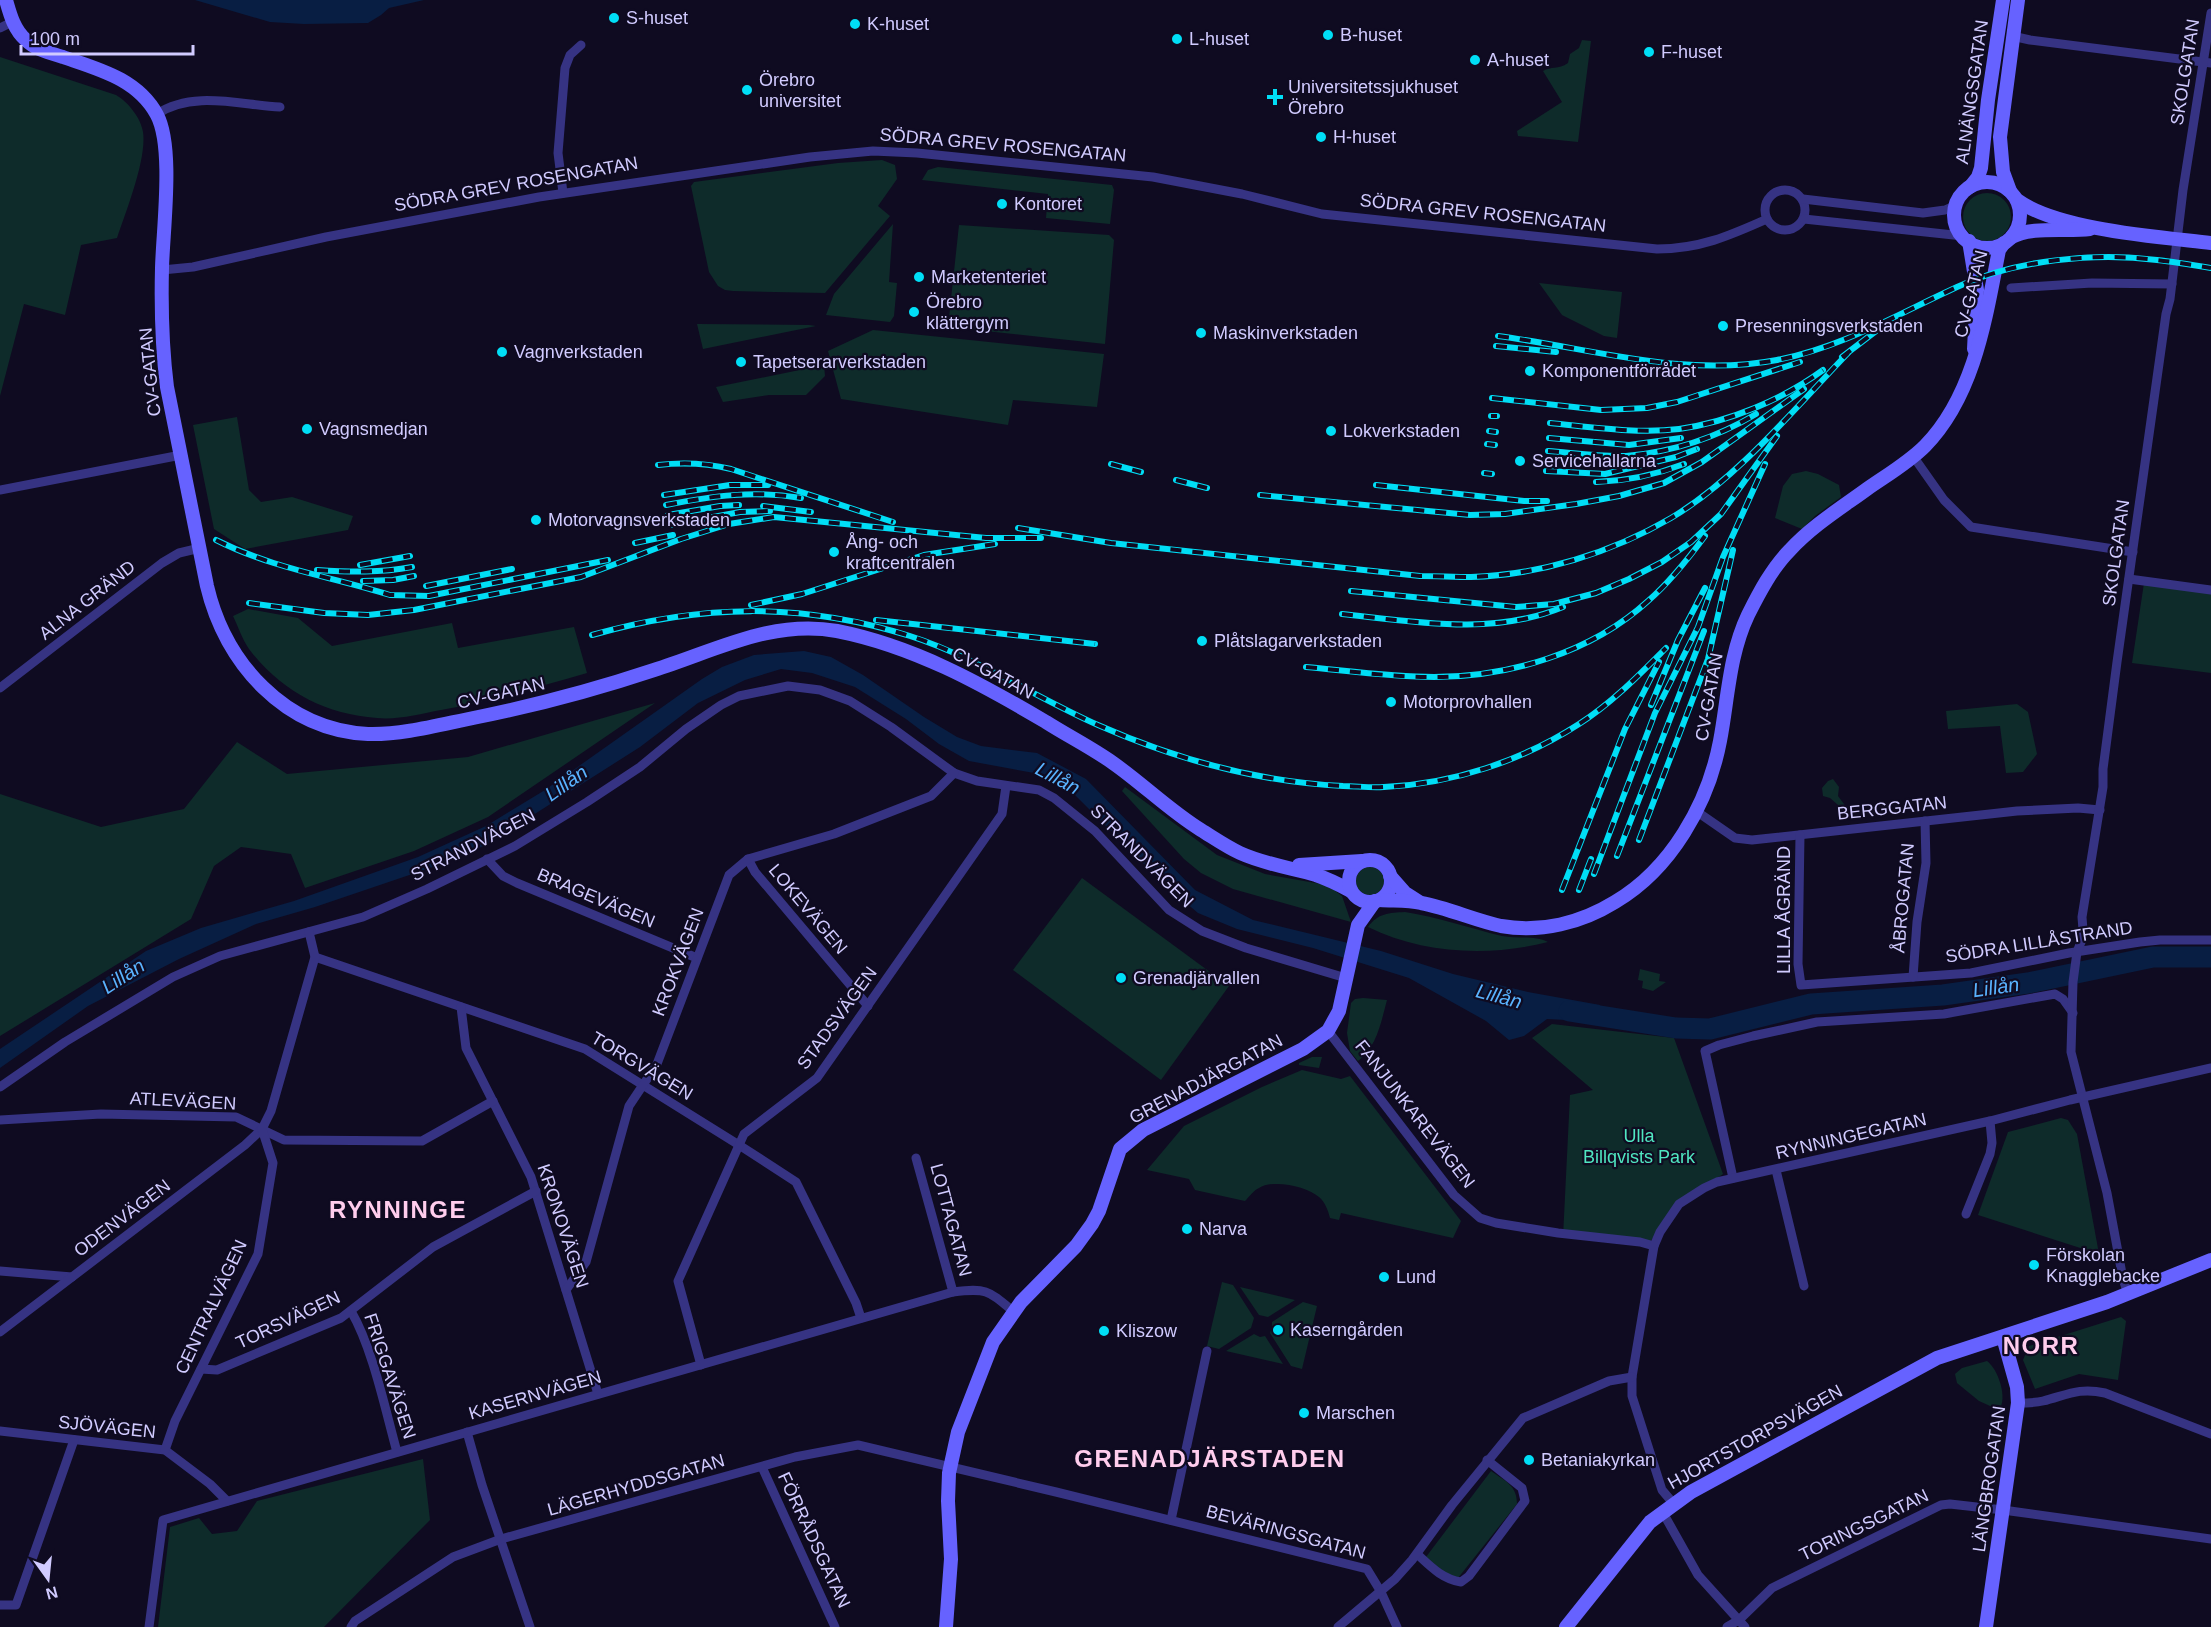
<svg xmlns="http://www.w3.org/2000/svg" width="2211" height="1627" viewBox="0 0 2211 1627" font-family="Helvetica,sans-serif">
	<rect width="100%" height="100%" fill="#0f0b21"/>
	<g fill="#0e2b2a">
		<path d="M1582,40L1591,41L1578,142L1518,136L1517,131L1562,102L1543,71C1551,66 1558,70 1568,63L1570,54L1579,48Z"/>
		<path d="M0,57L116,95C128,102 141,118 143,132C147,159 126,211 117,238L81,245L65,315L24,304L0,396Z"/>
		<path d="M882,160L895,165L897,179L878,206L890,216L825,293L733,291L725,290L718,286L709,272L691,186L694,182L838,163Z"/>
		<path d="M938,167L1112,185L1114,190L1110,224L1046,218L1048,194L922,180L928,170Z"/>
		<circle cx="1987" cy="217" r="24"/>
		<path d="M893,224L889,282L897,283L894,316L890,322L826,315L834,294Z"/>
		<path d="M959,225L1109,235L1114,240L1105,344L948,327Z"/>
		<path d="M1539,283L1622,292L1617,338L1604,336L1562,315Z"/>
		<path d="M697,324L809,325L816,326L703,349Z"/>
		<path d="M873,330L1104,354L1097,407L1013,400L1008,425L841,399L828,351Z"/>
		<path d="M824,365L825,376L806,395H769L723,402L716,387Z"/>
		<path d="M237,417L249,490L261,502L292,497L353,516L348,530L245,549L214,529L193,425Z"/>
		<path d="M1806,471L1818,474L1839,485L1841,497L1815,516L1802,529L1775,518L1783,486L1792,474Z"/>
		<path d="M2144,583L2211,591V673L2132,663Z"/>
		<path d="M248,609L298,618L332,646L452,623L458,648L574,627L587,673C538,687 490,701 441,710C420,714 398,720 377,718C324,714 281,691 249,649C242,639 238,626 233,616Z"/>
		<path d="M655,703L488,817L414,851L305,888L291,854L241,847L214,866L191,919L0,1036V794L101,827L184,809L237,742L287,774L468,757Z"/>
		<path d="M2017,704L2028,712L2037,754L2023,772L2006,773L2000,726L1948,729L1946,711Z"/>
		<path d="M1833,779L1839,787L1838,796L1847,808L1845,811L1830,798L1823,796L1822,788L1828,781Z"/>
		<path d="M1125,787L1217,855L1265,874L1321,884L1334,890L1342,896L1351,922L1233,889L1201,873L1184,859L1122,791Z"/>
		<circle cx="1370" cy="881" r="14"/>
		<path d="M1082,878L1229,986L1161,1080L1013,970Z"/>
		<path d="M1405,912C1438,917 1469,928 1502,936C1516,939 1535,935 1548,942C1489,957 1423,954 1368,927C1378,913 1389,913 1405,912Z"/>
		<path d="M1640,969L1660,974L1659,981L1666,982L1653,991L1642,988L1643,981L1638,980Z"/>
		<path d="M1363,998L1387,1000C1381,1022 1377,1047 1358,1061L1350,1051L1347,1033L1351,1003L1355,999Z"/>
		<path d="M1552,1024L1674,1038L1723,1174L1681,1203L1649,1243L1563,1237L1570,1095L1593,1090L1532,1038Z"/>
		<path d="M1312,1057H1322L1319,1068L1299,1065V1063Z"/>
		<path d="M1302,1070L1341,1079L1350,1076L1461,1221L1453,1238L1341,1213L1339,1220L1330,1218C1328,1210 1325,1202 1319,1197C1307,1186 1273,1179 1259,1188C1254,1190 1249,1197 1245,1201L1195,1190L1189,1179L1147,1170L1184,1126L1262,1087Z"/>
		<path d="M2061,1118L2068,1120L2077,1134L2099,1254L1978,1215L2008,1132Z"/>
		<path d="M1222,1282L1233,1285L1254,1318L1251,1328L1219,1349L1207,1346Z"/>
		<path d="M1240,1287L1295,1300L1268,1317L1259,1315Z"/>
		<path d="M1303,1302L1317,1306L1302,1369L1291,1366L1270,1333L1272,1328V1322Z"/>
		<path d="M2121,1317L2126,1321L2118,1380L2079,1374L2035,1389L2023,1360L2029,1346Z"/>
		<path d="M1254,1334L1260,1337L1265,1336L1283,1364L1226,1351Z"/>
		<path d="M1987,1361C1998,1369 2008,1398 1999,1410L1979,1401L1957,1383L1955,1374L1962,1368Z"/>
		<path d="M423,1459L430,1520L324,1627H158L170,1527L199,1518L212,1534L237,1531L257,1501Z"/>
		<path d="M1491,1471C1505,1481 1517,1485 1517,1504L1458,1578H1451L1426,1557Z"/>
	</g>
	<g fill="#081e43">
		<path d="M195,0H424L389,8L381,15L368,23L304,24L270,22Z"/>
		<path d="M804,651L831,657L863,675L924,717L957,737L981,746L1037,753L1086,779L1195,890L1253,920L1381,951L1453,974L1528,992L1600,1005L1595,1016H1576L1567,1020L1547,1019L1524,1036L1509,1040L1486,1021L1409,978L1313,948L1237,929L1198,913L1167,887L1068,788L1045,775L969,761L939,744L906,719L855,687L812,673L781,669L745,680L698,703L640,747L486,845L430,868L315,907L256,924L179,959L88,1006L0,1068V1049L146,951L201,928L294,901L418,857L486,826L545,790L702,679L722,667L754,655Z"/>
	</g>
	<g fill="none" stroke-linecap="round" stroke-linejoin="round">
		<path stroke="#081e43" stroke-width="21" d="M1569,1011L1676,1028L1710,1029L1811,1004L1943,995L2028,983L2153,957H2211"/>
		<g stroke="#363383" stroke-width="9">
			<path d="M0,28L12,22"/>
			<path d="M2012,36L2030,40L2211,63"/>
			<path d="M157,114C193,90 240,105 280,107"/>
			<circle cx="1785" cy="210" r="20"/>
			<path d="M563,193L558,153L565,68L570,55L581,45"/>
			<path d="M1803,199L1923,213L1945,210L1956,205"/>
			<path d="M1804,219L1963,236"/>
			<path d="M162,270L193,267L326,237L539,197L810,157L873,151L917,153L1153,177L1242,194L1322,214L1657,249C1699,249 1729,236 1767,219"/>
			<path d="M2011,288L2092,283L2172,284"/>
			<path d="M1913,456L1944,500L1971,527L2133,552"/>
			<path d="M0,490L181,455"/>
			<path d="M2129,579L2211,590"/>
			<path d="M0,688L162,563L179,553L200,548"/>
			<path d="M1696,811L1735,838L1752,840L2017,811L2078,808L2100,810"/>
			<path d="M1800,835L1798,964L1801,985L1971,973L2069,953L2140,942L2160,940H2211"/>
			<path d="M487,859L503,876L517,883L697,958"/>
			<path d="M748,859L755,872L868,1006"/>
			<path d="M315,957L585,1049L739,1145L796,1182L856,1303L861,1318"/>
			<path d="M1913,977L1917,922L1926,863L1925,821"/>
			<path d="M461,1007L466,1048L531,1177L598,1394"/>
			<path d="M1328,1031L1454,1195L1480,1218L1496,1223L1558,1233L1640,1242L1654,1246"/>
			<path d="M0,1087L65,1042L173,977L220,956L363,917L427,889L515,846L587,802L640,767L686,729L721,705L739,696L788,686L820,690L850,701L891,727L954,773L977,781L1039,790L1054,798L1095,831L1169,910L1202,931L1246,948L1346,978"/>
			<path d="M0,1120L101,1114L236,1117L284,1140L422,1141L493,1101"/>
			<path d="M916,1158L953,1292"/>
			<path d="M1776,1170L1804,1286"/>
			<path d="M1733,1178L1705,1051L1719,1045L1753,1036L1817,1022L1944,1014L2055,994L2063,999L2073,1013"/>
			<path d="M1966,1214L1990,1154L1992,1143L1990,1121"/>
			<path d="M0,1271L72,1277"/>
			<path d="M566,1290L586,1262L629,1106L657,1064L729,875L748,859L834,834L931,796L954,773"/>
			<path d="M2128,1294L2123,1279L2107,1193L2071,1052L2073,982L2077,952L2081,942L2083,930L2082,917L2103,787V769L2117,662L2166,314L2170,299L2183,190L2211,13"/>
			<path d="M351,1311C373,1349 385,1409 397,1452"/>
			<path d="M0,1332L245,1145L262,1129"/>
			<path d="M701,1365L678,1281L744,1134L817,1078L1002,814L1006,786"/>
			<path d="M201,1369L217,1370L341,1318L433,1247L536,1191"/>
			<path d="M2018,1403C2026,1403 2035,1403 2043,1401C2067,1395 2079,1387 2105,1393L2211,1434"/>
			<path d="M0,1431L165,1450L210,1484L227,1501"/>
			<path d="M467,1432L482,1485L530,1627"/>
			<path d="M165,1450L175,1421L258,1254L273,1163L262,1129L271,1111L315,957L309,932"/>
			<path d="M762,1467L835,1627"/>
			<path d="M1673,1503L1662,1490L1632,1396V1377L1654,1246L1660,1232L1679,1204L1704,1188L1717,1182L1990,1121L2070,1100L2211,1068"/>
			<path d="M1662,1511L1698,1575L1745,1627"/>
			<path d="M1171,1520L1207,1351"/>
			<path d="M1417,1554C1430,1566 1442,1579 1461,1582L1469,1576L1525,1501L1522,1488L1487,1460"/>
			<path d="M0,1605H16L74,1440"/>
			<path d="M149,1627L163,1520L953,1292C987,1288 988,1290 1014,1312"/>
			<path d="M351,1627L355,1621L453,1557L501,1539L795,1457L858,1445L1056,1492L1367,1569L1381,1592L1397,1627"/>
			<path d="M1338,1627L1395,1579L1412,1560L1452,1505L1523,1418L1609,1381L1632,1377"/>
			<path d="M1727,1627L1739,1620L1772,1588L1941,1505L1950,1504L2003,1510L2211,1539"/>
		</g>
		<g stroke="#6662ff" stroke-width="14">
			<path d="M6,0C10,14 14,30 26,40C36,50 50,53 63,57C98,69 138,79 157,115C174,147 163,229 162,268C161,308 162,347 167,387L207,586C225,663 285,730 368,734C404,735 442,724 478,717C537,705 597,689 654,670C715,651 772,619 837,631C913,646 980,683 1046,722C1068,736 1092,748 1113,763C1143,784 1170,811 1201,830C1214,838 1227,847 1240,853C1264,864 1291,868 1316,875C1328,879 1340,885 1351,891"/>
			<circle cx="1987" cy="215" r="33"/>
			<path d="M1970,187L1978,177L1981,168L1988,100L2003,0"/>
			<path d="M2010,191L2003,172L2000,137L2018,0"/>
			<path d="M2017,200C2058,230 2160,237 2211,243"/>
			<path d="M2012,237C2031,226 2066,232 2090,229"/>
			<path d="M1969,241L1977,290L1974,349"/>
			<circle cx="1370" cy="881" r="21"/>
			<path d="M1299,865L1362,861"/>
			<path d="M1390,876L1405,893L1419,902"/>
			<path d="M1380,900C1393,901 1408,900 1421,903C1448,908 1474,920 1501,926C1541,933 1581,923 1615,902C1671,869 1708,804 1720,741C1728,699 1729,655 1748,615C1759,593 1772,568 1790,550C1812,526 1841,508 1867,489C1887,475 1908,463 1925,446C1975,395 1986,316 1999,250L2004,243"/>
			<path d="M946,1627L951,1559L948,1501L949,1473L958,1432L993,1342L1021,1302L1076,1246L1092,1224L1099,1211L1120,1149L1143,1130L1303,1049L1328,1031L1339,1011L1358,925L1375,901"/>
			<path d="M1566,1627L1650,1522L1691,1492L1937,1358L2107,1302L2211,1260"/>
			<path d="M1986,1627L2018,1403L2017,1387L2003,1337"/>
		</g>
		<g stroke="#00def6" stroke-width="6">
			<g id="rail">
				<path d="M1498,336C1590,348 1683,378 1777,360C1841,348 1898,314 1957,287C2015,260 2094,252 2157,260C2175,262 2193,265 2211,268"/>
				<path d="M1496,346L1556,352"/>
				<path d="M1842,357L1876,331"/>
				<path d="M1492,398L1601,410L1647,408L1677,402L1800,362"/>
				<path d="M1491,416H1497"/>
				<path d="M1550,423C1592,427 1637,434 1679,429C1729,422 1782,400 1823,370"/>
				<path d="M1489,431L1496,432"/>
				<path d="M1549,438L1629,445L1681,438"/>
				<path d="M1487,444L1495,445"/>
				<path d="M1548,451C1574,453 1600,457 1626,456C1672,452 1716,438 1756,414"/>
				<path d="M1111,464L1141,472"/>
				<path d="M658,465C684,462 706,463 731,469L893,522"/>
				<path d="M1546,471L1605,474L1676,457L1697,449"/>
				<path d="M1484,473L1492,474"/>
				<path d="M1176,480L1207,488"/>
				<path d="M1596,482C1628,481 1655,475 1684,464"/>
				<path d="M1376,485L1524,501H1547"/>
				<path d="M664,495L730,485H768"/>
				<path d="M1260,495L1470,515L1505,514L1576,504L1619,496L1664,483L1702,462L1804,389"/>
				<path d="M666,505C712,496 755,490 801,498"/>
				<path d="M763,506L811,512"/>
				<path d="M668,515L720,506L739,505"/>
				<path d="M670,525L740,512L770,511"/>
				<path d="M1018,528L1111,543L1420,576C1437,576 1454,577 1471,577C1540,575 1611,553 1671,518C1737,479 1795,408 1848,353"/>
				<path d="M216,540C274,569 329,576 390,595L429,596L608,560"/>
				<path d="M635,543L673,535"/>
				<path d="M360,565L410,556"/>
				<path d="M317,570C349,572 380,573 412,567"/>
				<path d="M363,581L393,580L414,576"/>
				<path d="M426,586L512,569"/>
				<path d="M1351,591L1516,607L1554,604L1596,593L1629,579L1662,562L1691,542L1721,514L1777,436"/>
				<path d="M249,603L324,613L368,615L414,610L581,577L681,539L729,524L774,517L986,538H1041"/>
				<path d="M751,605L802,594L924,555L995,544"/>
				<path d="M1342,614C1416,622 1493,636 1563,607"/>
				<path d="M876,620L1095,644"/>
				<path d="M592,635C701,604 801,602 910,636C973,656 1037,698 1098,725C1175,759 1258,782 1343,786C1356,786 1370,788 1384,787C1452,784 1522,761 1579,724C1612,703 1639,675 1666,648"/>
				<path d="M1306,667C1349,671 1391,677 1434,677C1509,677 1591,653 1648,601C1670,582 1688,559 1705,536"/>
				<path d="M1651,705L1678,640L1705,588"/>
				<path d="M1639,840L1708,659L1733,550"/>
				<path d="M1617,856L1704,631"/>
				<path d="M1594,874L1655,713L1698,627L1723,557L1765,464"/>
				<path d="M1562,890L1625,729L1659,662"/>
				<path d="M1579,890L1591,859"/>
			</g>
		</g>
		<use href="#rail" stroke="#0f0b21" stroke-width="4" stroke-dasharray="11" stroke-linecap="butt"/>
	</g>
	<g fill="#00def6" stroke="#0f0b21" stroke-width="2">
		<circle cx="614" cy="18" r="6"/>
		<circle cx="855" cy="24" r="6"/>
		<circle cx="1328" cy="35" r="6"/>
		<circle cx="1177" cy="39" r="6"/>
		<circle cx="1649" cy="52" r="6"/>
		<circle cx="1475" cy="60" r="6"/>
		<circle cx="747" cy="90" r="6"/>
		<path d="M1272 88h6v6h6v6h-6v6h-6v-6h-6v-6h6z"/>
		<circle cx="1321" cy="137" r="6"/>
		<circle cx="1002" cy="204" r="6"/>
		<circle cx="919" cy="277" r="6"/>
		<circle cx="914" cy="312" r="6"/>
		<circle cx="1723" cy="326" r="6"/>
		<circle cx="1201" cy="333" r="6"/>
		<circle cx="502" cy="352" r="6"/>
		<circle cx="741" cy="362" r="6"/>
		<circle cx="1530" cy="371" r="6"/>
		<circle cx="307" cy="429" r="6"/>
		<circle cx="1331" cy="431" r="6"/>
		<circle cx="1520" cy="461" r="6"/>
		<circle cx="536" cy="520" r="6"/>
		<circle cx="834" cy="552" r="6"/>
		<circle cx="1202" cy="641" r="6"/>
		<circle cx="1391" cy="702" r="6"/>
		<circle cx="1121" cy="978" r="6"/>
		<circle cx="1187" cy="1229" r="6"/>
		<circle cx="2034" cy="1265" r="6"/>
		<circle cx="1384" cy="1277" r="6"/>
		<circle cx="1278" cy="1330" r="6"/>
		<circle cx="1104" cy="1331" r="6"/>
		<circle cx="1304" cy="1413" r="6"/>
		<circle cx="1529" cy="1460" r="6"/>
	</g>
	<g text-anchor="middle" stroke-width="4.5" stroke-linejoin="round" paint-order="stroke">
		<g font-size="18" fill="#d1cbff" stroke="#0f0b21" text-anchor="start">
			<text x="626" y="24">S-huset</text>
			<text x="867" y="30">K-huset</text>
			<text x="1340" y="41">B-huset</text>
			<text x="1189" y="45">L-huset</text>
			<text x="1661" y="58">F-huset</text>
			<text x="1487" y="66">A-huset</text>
			<text x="759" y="86">Örebro<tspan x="759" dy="21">universitet</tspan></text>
			<text x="1288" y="93">Universitetssjukhuset<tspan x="1288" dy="21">Örebro</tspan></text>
			<text x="1333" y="143">H-huset</text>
			<text x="1014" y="210">Kontoret</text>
			<text x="931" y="283">Marketenteriet</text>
			<text x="926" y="308">Örebro<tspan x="926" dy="21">klättergym</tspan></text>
			<text x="1735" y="332">Presenningsverkstaden</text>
			<text x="1213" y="339">Maskinverkstaden</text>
			<text x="514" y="358">Vagnverkstaden</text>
			<text x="753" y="368">Tapetserarverkstaden</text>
			<text x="1542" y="377">Komponentförrådet</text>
			<text x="319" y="435">Vagnsmedjan</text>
			<text x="1343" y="437">Lokverkstaden</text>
			<text x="1532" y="467">Servicehallarna</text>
			<text x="548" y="526">Motorvagnsverkstaden</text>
			<text x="846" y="548">Ång- och<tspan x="846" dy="21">kraftcentralen</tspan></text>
			<text x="1214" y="647">Plåtslagarverkstaden</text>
			<text x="1403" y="708">Motorprovhallen</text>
			<text x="1133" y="984">Grenadjärvallen</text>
			<text x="1199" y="1235">Narva</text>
			<text x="2046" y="1261">Förskolan<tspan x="2046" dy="21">Knagglebacke</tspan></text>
			<text x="1396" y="1283">Lund</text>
			<text x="1290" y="1336">Kaserngården</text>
			<text x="1116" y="1337">Kliszow</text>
			<text x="1316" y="1419">Marschen</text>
			<text x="1541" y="1466">Betaniakyrkan</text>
		</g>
		<g font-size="18" fill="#d1cbff" stroke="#0f0b21">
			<text transform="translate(2185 72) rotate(-81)" y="6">SKOLGATAN</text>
			<text transform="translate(1972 92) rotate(-82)" y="6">ALNÄNGSGATAN</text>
			<text transform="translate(1003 145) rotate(5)" y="6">SÖDRA GREV ROSENGATAN</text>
			<text transform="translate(516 184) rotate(-10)" y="6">SÖDRA GREV ROSENGATAN</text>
			<text transform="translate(1483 213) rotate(6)" y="6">SÖDRA GREV ROSENGATAN</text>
			<text transform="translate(1971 294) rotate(-76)" y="6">CV-GATAN</text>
			<text transform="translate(150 372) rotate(-96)" y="6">CV-GATAN</text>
			<text transform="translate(2116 553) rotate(-82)" y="6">SKOLGATAN</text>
			<text transform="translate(87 600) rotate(-38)" y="6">ALNA GRÄND</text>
			<text transform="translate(993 673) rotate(28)" y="6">CV-GATAN</text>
			<text transform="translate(501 693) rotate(-13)" y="6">CV-GATAN</text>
			<text transform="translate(1709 697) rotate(-80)" y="6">CV-GATAN</text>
			<text transform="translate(1892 808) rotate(-6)" y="6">BERGGATAN</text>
			<text transform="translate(473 845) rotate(-27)" y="6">STRANDVÄGEN</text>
			<text transform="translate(1142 856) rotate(45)" y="6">STRANDVÄGEN</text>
			<text transform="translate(596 898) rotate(23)" y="6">BRAGEVÄGEN</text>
			<text transform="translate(1903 898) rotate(-85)" y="6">ÅBROGATAN</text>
			<text transform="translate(808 909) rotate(50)" y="6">LOKEVÄGEN</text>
			<text transform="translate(1784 910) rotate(-90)" y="6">LILLA ÅGRÄND</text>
			<text transform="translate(2039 942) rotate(-9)" y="6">SÖDRA LILLÅSTRAND</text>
			<text transform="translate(678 962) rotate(-69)" y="6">KROKVÄGEN</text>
			<text transform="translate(837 1018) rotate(-54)" y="6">STADSVÄGEN</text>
			<text transform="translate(642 1066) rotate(31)" y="6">TORGVÄGEN</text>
			<text transform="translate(1206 1079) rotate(-28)" y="6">GRENADJÄRGATAN</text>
			<text transform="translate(183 1101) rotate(3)" y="6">ATLEVÄGEN</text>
			<text transform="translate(1415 1114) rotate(52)" y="6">FANJUNKAREVÄGEN</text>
			<text transform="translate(1851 1136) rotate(-13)" y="6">RYNNINGEGATAN</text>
			<text transform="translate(122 1218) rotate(-37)" y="6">ODENVÄGEN</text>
			<text transform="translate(951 1220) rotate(75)" y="6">LOTTAGATAN</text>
			<text transform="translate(563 1226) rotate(72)" y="6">KRONOVÄGEN</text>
			<text transform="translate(211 1307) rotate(-65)" y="6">CENTRALVÄGEN</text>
			<text transform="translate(288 1320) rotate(-25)" y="6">TORSVÄGEN</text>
			<text transform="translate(390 1376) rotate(72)" y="6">FRIGGAVÄGEN</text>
			<text transform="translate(535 1395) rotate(-16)" y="6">KASERNVÄGEN</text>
			<text transform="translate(107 1427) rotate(6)" y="6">SJÖVÄGEN</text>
			<text transform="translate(1755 1437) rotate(-29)" y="6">HJORTSTORPSVÄGEN</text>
			<text transform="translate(1989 1479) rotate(-82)" y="6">LÄNGBROGATAN</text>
			<text transform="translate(636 1485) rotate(-16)" y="6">LÄGERHYDDSGATAN</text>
			<text transform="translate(1864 1525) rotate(-26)" y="6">TORINGSGATAN</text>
			<text transform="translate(1286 1532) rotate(15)" y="6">BEVÄRINGSGATAN</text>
			<text transform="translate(814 1540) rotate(65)" y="6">FÖRRÅDSGATAN</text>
		</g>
		<g font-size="18" fill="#50e6c1" stroke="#0f0b21">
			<text x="1639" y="1142">Ulla<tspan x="1639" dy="21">Billqvists Park</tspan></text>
		</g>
		<g font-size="20" font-style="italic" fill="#59b3ff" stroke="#0f0b21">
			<text transform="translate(1058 778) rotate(28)" y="7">Lillån</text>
			<text transform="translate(566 783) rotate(-35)" y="7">Lillån</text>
			<text transform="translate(123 976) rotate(-33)" y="7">Lillån</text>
			<text transform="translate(1996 987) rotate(-8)" y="7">Lillån</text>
			<text transform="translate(1499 996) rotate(15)" y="7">Lillån</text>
		</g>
		<g font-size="24" font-weight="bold" letter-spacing="1.5" fill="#ffcded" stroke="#0f0b21">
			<text x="398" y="1218">RYNNINGE</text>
			<text x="2041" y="1354">NORR</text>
			<text x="1210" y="1467">GRENADJÄRSTADEN</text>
		</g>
	</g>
	<g transform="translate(48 1579) rotate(165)" stroke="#0f0b21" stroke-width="4.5" paint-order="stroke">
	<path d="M0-4.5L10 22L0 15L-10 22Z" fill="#d1cbff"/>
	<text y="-9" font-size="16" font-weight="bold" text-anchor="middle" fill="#d1cbff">N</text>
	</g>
	<path d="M21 45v9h172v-9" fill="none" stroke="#d1cbff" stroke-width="3"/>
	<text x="30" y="45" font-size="18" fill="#d1cbff" stroke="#0f0b21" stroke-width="4.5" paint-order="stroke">100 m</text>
</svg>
